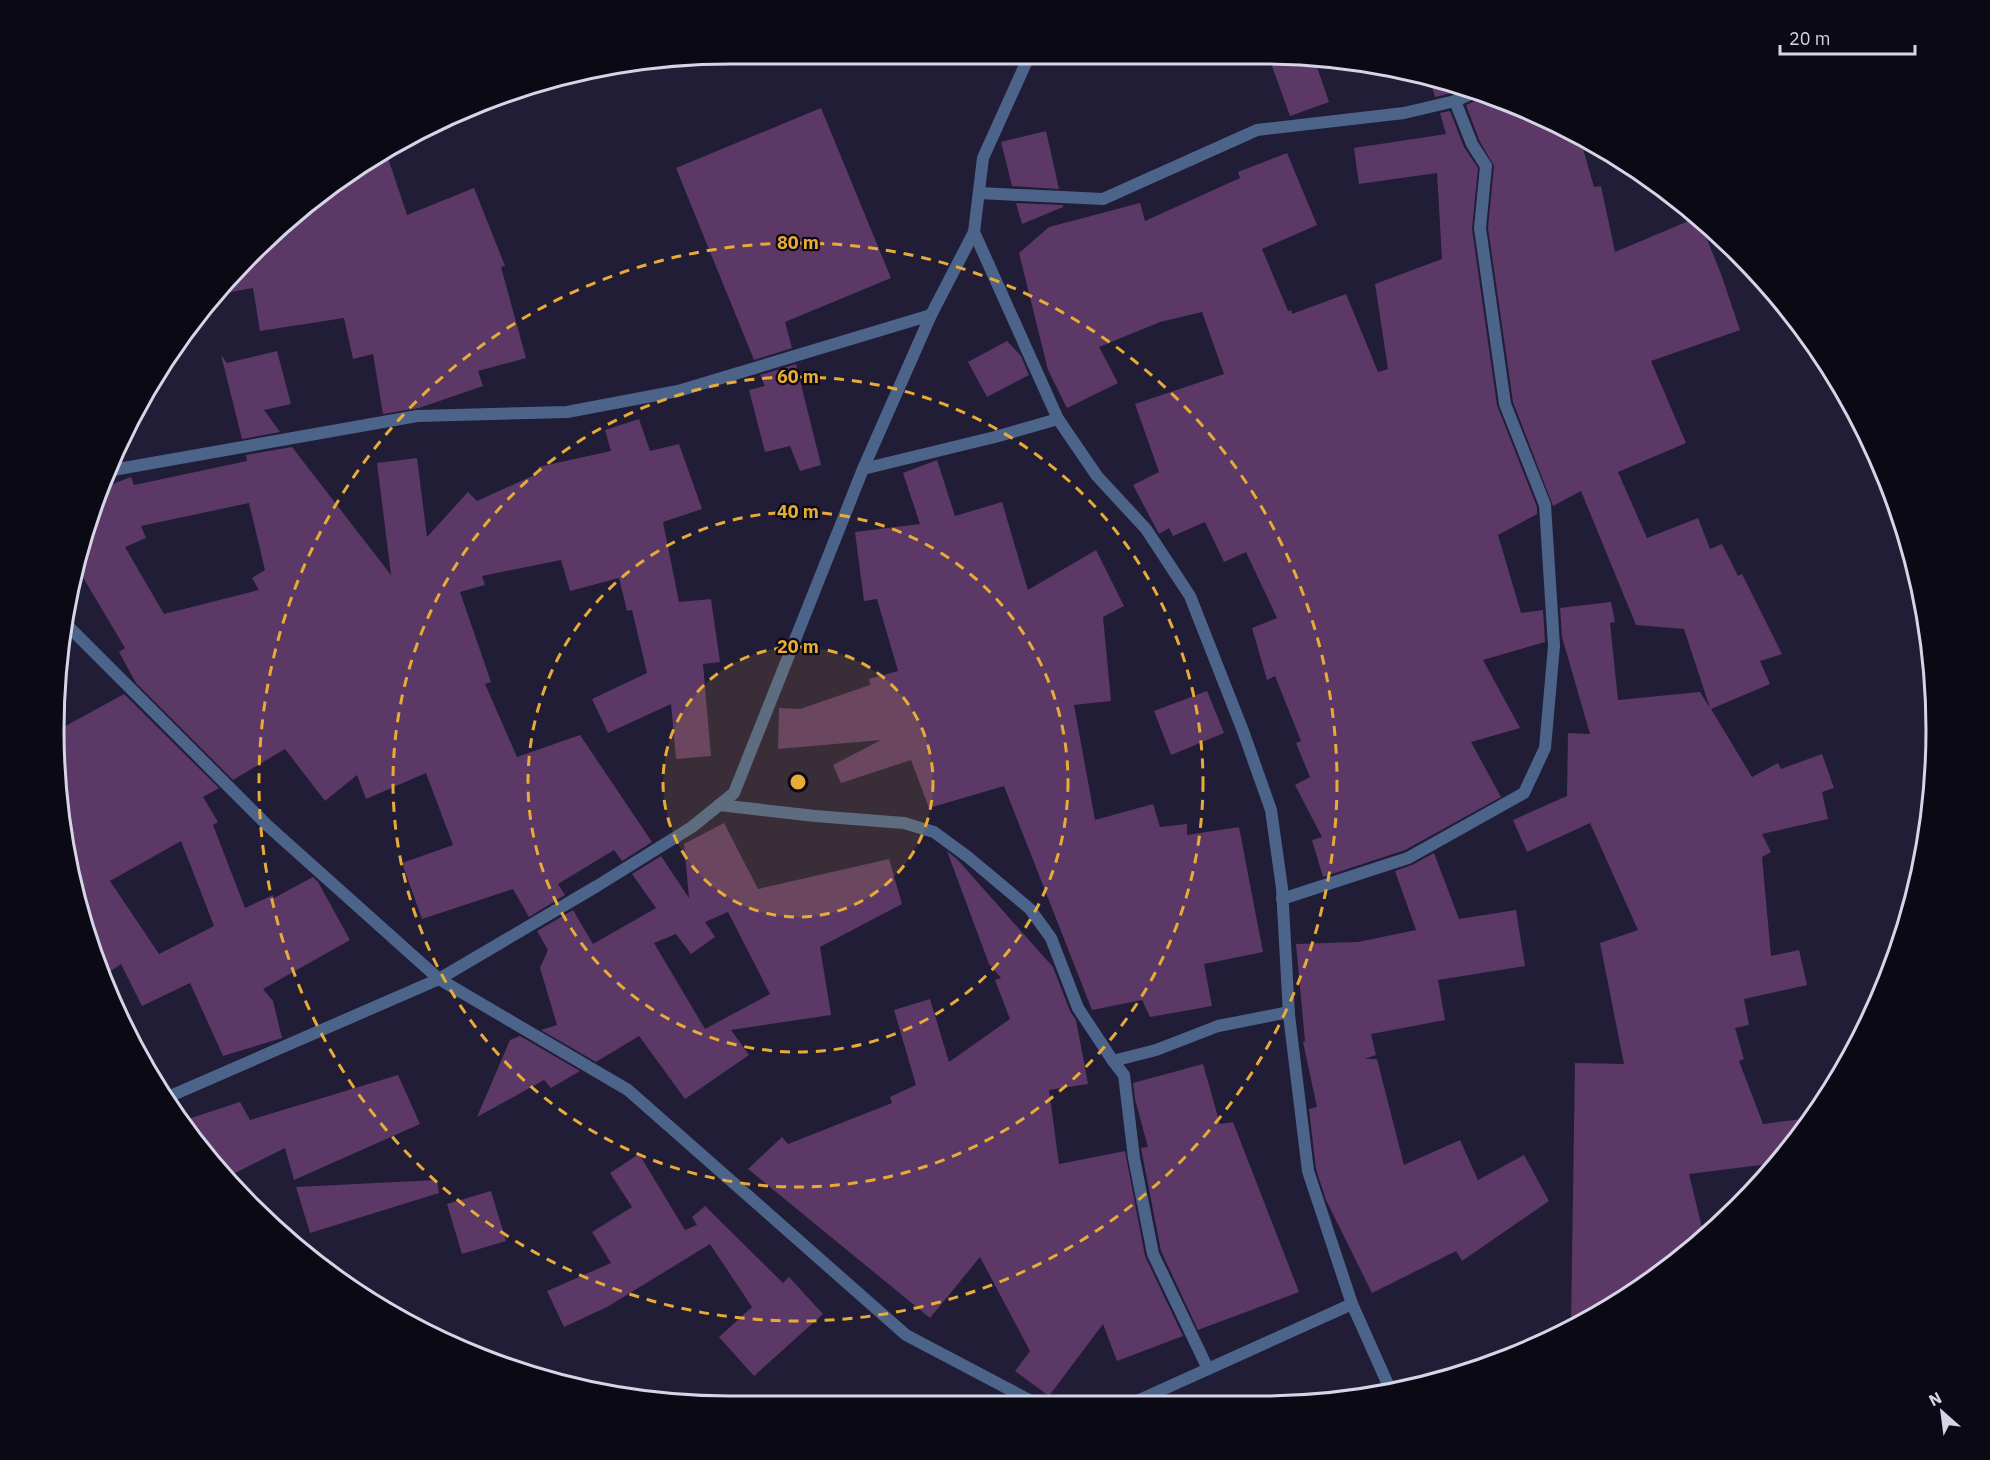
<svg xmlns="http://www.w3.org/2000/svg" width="1990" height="1460" viewBox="0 0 1990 1460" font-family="'IBM Plex Sans',sans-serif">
	<rect width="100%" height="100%" fill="#211d37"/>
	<g fill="#5b3865" fill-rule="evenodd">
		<path d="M1268,55L1315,61L1329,102L1290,116Z"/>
		<path d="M1429,76L1435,77L1465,87L1452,93L1435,97Z"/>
		<path d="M1485,94L1519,106L1580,138L1594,187L1601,186L1615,252L1698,217L1721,274L1740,330L1651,361L1686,443L1618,472L1647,538L1698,518L1710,549L1722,544L1738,576L1742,574L1782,654L1760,661L1770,684L1711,709L1752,777L1778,763L1781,769L1822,754L1834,788L1822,792L1828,819L1762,834L1771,852L1762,857L1771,956L1799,950L1807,985L1744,999L1749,1025L1735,1028L1744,1059L1739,1061L1763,1124L1810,1118L1777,1163L1689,1174L1704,1236L1672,1266L1571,1324L1575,1063L1624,1064L1600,943L1638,930L1590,823L1527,852L1513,820L1567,796L1568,733L1590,734L1562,637L1560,608L1611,602L1615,622L1610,623L1618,700L1700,692L1710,708L1684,629L1636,625L1581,491L1553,506L1513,402L1488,228L1494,166L1479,140L1466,105L1480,99Z"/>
		<path d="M821,108L891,278L785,322L792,348L754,360L676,168Z"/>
		<path d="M1450,111L1464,147L1478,168L1472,229L1497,405L1537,507V514L1498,535L1521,613L1543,610L1545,642L1483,660L1520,728L1471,742L1501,797L1405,850L1323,877L1312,840L1322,837L1295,785L1310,777L1296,743L1301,741L1275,676L1267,680L1252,628L1277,618L1246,552L1224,562L1205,522L1173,536L1169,528L1159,534L1133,485L1159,472L1135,404L1224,374L1202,312L1160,322L1099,347L1118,383L1067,408L1048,370L1019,253L1049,227L1140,203L1145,221L1240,178L1238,172L1287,153L1317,225L1262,249L1288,311L1291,310L1292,314L1346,294L1378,372L1388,369L1375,284L1442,259L1437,173L1359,184L1354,148L1446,134L1440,113Z"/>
		<path d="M1046,131L1059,189L1012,186L1001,142Z"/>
		<path d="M388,158L407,215L474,188L505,266L501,267L526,358L478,371L483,386L419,408L383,414L373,354L353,359L344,318L260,331L253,288L215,295L222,285L349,172Z"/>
		<path d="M1016,203L1063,205V207L1022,224Z"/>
		<path d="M1007,341L1021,356L1029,375L987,397L968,362Z"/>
		<path d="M277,351L291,404L264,410L280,432L242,439L221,355L227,363Z"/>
		<path d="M796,364L821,465L800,471L790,446L765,452L749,390L765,386L760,375Z"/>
		<path d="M639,419L650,451L679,444L702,509L663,522L679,602L711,599L720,662L703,664L711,756L676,759L671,704L608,733L592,699L647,673L632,610L627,611L619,578L570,591L561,560L482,576L485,585L460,592L491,682L485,684L517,757L580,735L652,842L622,861L614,850L558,884L565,895L529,917L513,889L422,919L402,863L453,845L426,773L366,799L357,775L325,801L285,749L233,780L136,683L119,652L125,648L78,569L90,513L100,489L131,477L134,485L247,461L246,455L292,447L391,575L377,463L417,458L427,537L468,492L477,501L539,473L538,467L611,451L605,430ZM249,503L265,570L252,578L259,590L164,614L125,547L146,538L141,526Z"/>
		<path d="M937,460L955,516L1002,502L1028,590L1096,550L1124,606L1103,617L1111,701L1074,705L1095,820L1153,804L1160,827L1187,824V835L1239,827L1263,952L1204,964L1212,1006L1150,1017L1142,1000L1092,1010L1004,786L929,808L911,760L841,783L833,765L881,740L778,749L779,708L800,709L870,685L869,679L898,671L877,599L864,601L855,532L920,524L903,473Z"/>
		<path d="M1207,691L1224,733L1171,755L1154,711Z"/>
		<path d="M124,694L219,788L203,797L218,822L213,825L245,908L273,895L274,898L313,877L318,882L350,940L263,989L273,1001L282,1038L223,1056L190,983L142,1006L121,964L102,977L60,818V729ZM181,841L214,926L159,954L110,881Z"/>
		<path d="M724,823L758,889L889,859L902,904L820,947L831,1015L731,1030L749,1055L685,1099L639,1036L596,1062L541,1030L557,1025L540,968L548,950L537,931L573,910L593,944L656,908L632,874L661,856L689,898L684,844ZM728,912L770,994L705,1029L654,943L676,934L691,954L715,937L705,922Z"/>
		<path d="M947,851L957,859L1053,967L1070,1011L1076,1020L1088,1084L1049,1090L1059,1164L1125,1151L1145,1256L1183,1336L1117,1361L1103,1324L1049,1396L1015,1371L1030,1351L980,1257L930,1318L748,1169L782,1137L788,1144L892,1103L890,1097L916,1085L894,1010L930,999L949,1062L1010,1019L995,980L1001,978L989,964Z"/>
		<path d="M1434,853L1459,919L1516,910L1525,966L1438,980L1445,1020L1371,1034L1376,1055L1365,1059H1377L1404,1165L1460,1140L1478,1180L1524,1155L1549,1201L1462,1261L1456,1251L1372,1293L1326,1200L1316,1169L1309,1109L1317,1107L1303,1042L1305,1041L1296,944L1358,942L1416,930L1395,871L1412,865Z"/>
		<path d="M520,1036L580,1071L551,1088L544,1080L477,1117L510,1040Z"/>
		<path d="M1203,1064L1220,1124L1233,1122L1299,1292L1198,1330L1161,1251L1141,1148L1148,1147L1135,1099L1133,1083Z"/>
		<path d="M398,1075L420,1124L294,1180L285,1148L227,1177L194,1142L182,1121L240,1102L250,1120Z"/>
		<path d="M639,1154L685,1230L697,1225L692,1217L705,1206L783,1283L789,1277L823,1314L754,1376L719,1337L752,1307L710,1244L607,1307L564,1327L547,1291L611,1263L592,1232L632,1207L610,1173Z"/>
		<path d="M437,1180L439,1193L310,1233L296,1187Z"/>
		<path d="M491,1191L506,1241L462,1254L447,1204Z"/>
	</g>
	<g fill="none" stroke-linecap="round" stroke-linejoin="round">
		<g stroke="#4c6489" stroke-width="12">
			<path d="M979,193L1103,199L1257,130L1404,113L1455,101L1477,91"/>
			<path d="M974,232L1058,419L1097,476L1146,529L1190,596L1243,731L1271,810L1282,888L1289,1015L1308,1171L1352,1304L1390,1389"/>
			<path d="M863,469L995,437L1058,419"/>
			<path d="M107,471L417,416L567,412L678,391L931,315"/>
			<path d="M64,622L268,826L439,979L628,1090L906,1335L1033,1402"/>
			<path d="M719,805L815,816L904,823L934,832L968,857L1030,909L1051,938L1078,1008L1113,1061L1156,1050L1218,1026L1289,1012"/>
			<path d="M1282,899L1408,858L1524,793L1545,748L1554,646L1545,505L1505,404L1480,228L1486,166L1472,144L1455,101"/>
			<path d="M1113,1061L1124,1075L1134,1158L1153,1254L1208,1369"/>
			<path d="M168,1097L439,979L597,886L692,827L734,793L863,469L931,315L974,232L983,158L1030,54"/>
			<path d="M1135,1402L1352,1304"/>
		</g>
	</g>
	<circle cx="798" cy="782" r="135" fill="#e8ab37" fill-opacity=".12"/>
	<g fill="none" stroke="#e8ab37" stroke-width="3" stroke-dasharray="10 8">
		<circle cx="798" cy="782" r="135"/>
		<circle cx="798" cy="782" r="270"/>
		<circle cx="798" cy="782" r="405"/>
		<circle cx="798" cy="782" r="539"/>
	</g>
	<path d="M0 0H1990V1460H0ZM730 64H1260A666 666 0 0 1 1926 730V730A666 666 0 0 1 1260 1396H730A666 666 0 0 1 64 730V730A666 666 0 0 1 730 64Z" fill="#0b0914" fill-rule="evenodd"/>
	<path fill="none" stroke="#d6d5e7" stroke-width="3" d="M730 64H1260A666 666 0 0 1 1926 730V730A666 666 0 0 1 1260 1396H730A666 666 0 0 1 64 730V730A666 666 0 0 1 730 64Z"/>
	<circle cx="798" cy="782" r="9" fill="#e8ab37" stroke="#0b0914" stroke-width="3"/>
	<g font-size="18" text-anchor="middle" font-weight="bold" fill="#e8ab37" stroke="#0b0914" stroke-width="4.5" stroke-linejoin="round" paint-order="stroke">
		<text x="798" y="249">80 m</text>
		<text x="798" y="383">60 m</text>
		<text x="798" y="518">40 m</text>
		<text x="798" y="653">20 m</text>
	</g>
	<g transform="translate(1942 1412) rotate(332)" stroke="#0b0914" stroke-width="4.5" paint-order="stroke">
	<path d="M0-4.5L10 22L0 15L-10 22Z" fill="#d6d5e7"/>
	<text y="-9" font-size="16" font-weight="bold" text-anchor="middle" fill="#d6d5e7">N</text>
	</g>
	<path d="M1780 45v9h135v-9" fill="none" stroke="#d6d5e7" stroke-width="3"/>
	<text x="1789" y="45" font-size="18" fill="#d6d5e7" stroke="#0b0914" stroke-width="4.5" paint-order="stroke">20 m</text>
</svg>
